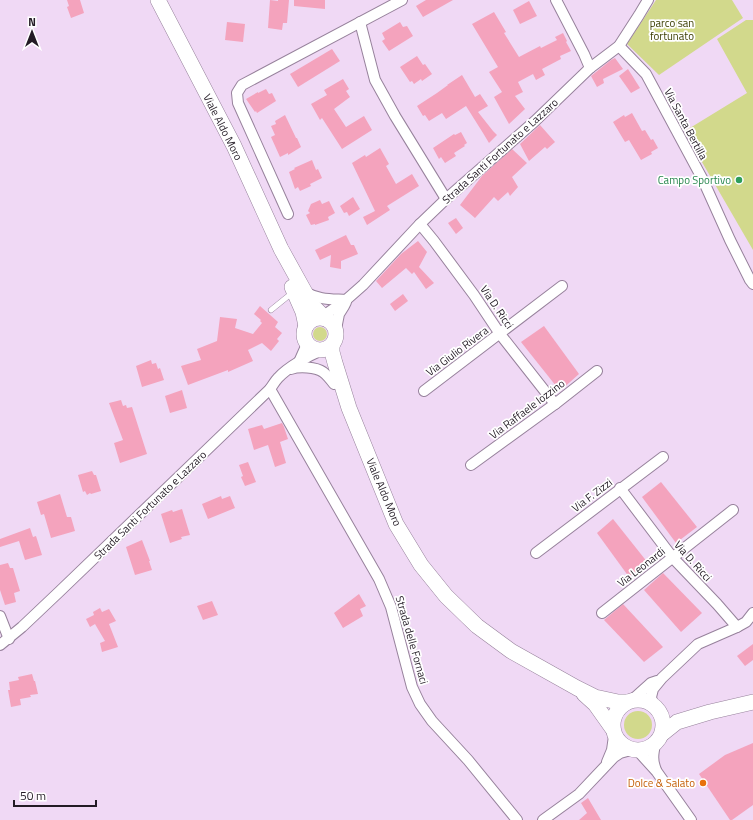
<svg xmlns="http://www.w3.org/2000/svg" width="753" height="820" viewBox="0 0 753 820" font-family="'Titillium Web',sans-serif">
	<rect width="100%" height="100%" fill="#f0d9f5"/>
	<g fill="#d2d98c">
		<path d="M656,0H732L743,18L659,75L627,44Z"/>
		<path d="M746,20H753V250L695,150L685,131L747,93L717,39Z"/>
		<circle cx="320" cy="334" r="7"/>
		<circle cx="638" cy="725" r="14"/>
	</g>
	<g fill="#f4a3bd">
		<path d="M67,0H80L84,13L71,18L67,7L69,6Z"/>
		<path d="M270,0L278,1V0H289L287,23H283L282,30L268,28Z"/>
		<path d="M294,0H325V9L294,6Z"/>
		<path d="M426,0H453L423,17L416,6Z"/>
		<path d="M529,1L537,16L520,24L513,10Z"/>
		<path d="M494,12L506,32L504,33L519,57L540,46L541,48L557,40L555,37L563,33L567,41L566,42L571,51L560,56L561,59L542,69L545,75L536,80L533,74L518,82L523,92L515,96L525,109L509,124L494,97L502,92L489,72L498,67L472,24Z"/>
		<path d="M227,22L245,24L243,42L225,40Z"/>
		<path d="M400,22L403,27L407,26L413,36L389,51L382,41L385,39L382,33Z"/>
		<path d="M332,49L340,61L298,87L290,74Z"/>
		<path d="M417,56L423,65L425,64L432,74L422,81L421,79L414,84L412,81L410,82L400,67Z"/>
		<path d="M615,58L623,69L603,79L604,83L597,87L591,76L611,60Z"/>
		<path d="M628,69L640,88L631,93L619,76Z"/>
		<path d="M462,75L475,97L480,94L488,106L478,112L493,131L497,135L489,143L483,133L466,106L446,119L442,113L429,121L425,115L423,116L417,106L437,93L448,85H447Z"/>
		<path d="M343,79L349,89L346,91L350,97L334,109L346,127L364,116L372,130L342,149L322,118L320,120L311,104L327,95L324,90Z"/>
		<path d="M266,89L269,94L272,93L276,101L257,113L256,111L255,112L246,99L258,92V93Z"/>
		<path d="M632,113L642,131L645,130L651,140L653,139L658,148L651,152L652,154L641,160L629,140L625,142L613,122L624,115L625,117Z"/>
		<path d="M285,115L296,138H297L301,147L288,155V153L280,157L271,137L275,135L271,126L276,124L275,121Z"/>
		<path d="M540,125L555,142L547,149L545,147L529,161L520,144Z"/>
		<path d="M461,132L467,143L464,145L465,146L454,153L456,156L445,163L441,157L439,159L433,148L454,134L455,135Z"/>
		<path d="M380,148L389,164L386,166L396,184L412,174L419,186L387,206L390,210L367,225L363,217L375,211L352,163L365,155L366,157Z"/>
		<path d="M512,149L527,163L512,177L518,187L510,196L508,192L498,201L494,197L475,218L460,205L482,176Z"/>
		<path d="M312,160L316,170L318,169L322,178L310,184L311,186L300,191L298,187L295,189L289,172L295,169L294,168Z"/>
		<path d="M353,197L360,209L349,216L347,212L344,213L340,206Z"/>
		<path d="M320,200L322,204L329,201L335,213L328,217L329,220L315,225V224L311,225L306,215L310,213L308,211L311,204Z"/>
		<path d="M456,218L463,228L456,234L448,223Z"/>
		<path d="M346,235L351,245H354L358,254L341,261V269L330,267L331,255L320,260L315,250Z"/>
		<path d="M418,241L427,252L419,267L434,283L426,289L414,272L412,274L406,268L382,288L376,281L401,254Z"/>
		<path d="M403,294L408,301L395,311L390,304Z"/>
		<path d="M260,306L278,322L275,327L282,333L277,339L279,341L271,351L262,343L248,350L253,361L228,372V370L188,385L181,366L201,360L197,349L217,341L220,317L237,319L235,328L253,334L262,323L260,321L261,320L254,314Z"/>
		<path d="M544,326L579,374L560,391L521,342Z"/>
		<path d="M151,360L152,364L156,363L158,369L160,368L164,380L142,387L136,366Z"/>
		<path d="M182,390L187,408L170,413L165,396Z"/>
		<path d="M121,400L123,406L126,405L127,408L132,407L147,454L120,463L114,443L123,440L109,403Z"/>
		<path d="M282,423L284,427L288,439L280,442L286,463L275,467L268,445L254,450L248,429L262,425L264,429Z"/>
		<path d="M248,462L256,482L245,486L241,477L243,476L239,465Z"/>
		<path d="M92,471L94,475H96L101,491L91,494L90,493L87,495L85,491L83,492L78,475Z"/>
		<path d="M661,482L697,527L676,543L642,497Z"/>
		<path d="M60,494L67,517H71L75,531L51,538L44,514L41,515L37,502Z"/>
		<path d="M221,496L222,499L230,496L235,508L208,519L202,504Z"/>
		<path d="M182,509L190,535L181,537L182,539L170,543L161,514L172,510L173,512Z"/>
		<path d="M613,519L648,563L629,577L597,533Z"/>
		<path d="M30,528L33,537L36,536L42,555L25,560L19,541L0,547V539Z"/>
		<path d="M142,540L150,561H149L152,570L135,575L126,547Z"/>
		<path d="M8,563L10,568H13L20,591L14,593L16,602L5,605L0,590V565Z"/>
		<path d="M663,573L702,613L681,632L644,590Z"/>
		<path d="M359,594L366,606L360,609L363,616L343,628L334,613Z"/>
		<path d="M212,601L218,615L203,620L197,606Z"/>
		<path d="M623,604L663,647L644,662L604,620Z"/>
		<path d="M100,608L102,612L109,609L116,621L109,624L118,647L102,652L100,643L105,641L95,624L90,627L86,619L94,615L93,612Z"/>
		<path d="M753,644V660L745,666L737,656Z"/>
		<path d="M32,674L34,681H35L38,694L30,695L31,697L20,699L21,705L11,707L8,690H10L9,682L19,680L18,677Z"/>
		<path d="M753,743V805L732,820H730L699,774L725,755Z"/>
		<path d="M588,798L601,820H579L587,813L581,803Z"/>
	</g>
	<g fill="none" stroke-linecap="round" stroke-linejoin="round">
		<g stroke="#97829c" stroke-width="6">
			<path id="service" d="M271,310L292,293"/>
		</g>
		<g stroke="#97829c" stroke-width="12">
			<g id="minor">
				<path d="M556,0L584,54L590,68"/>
				<path d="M360,22L375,80L395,116L446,199"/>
				<path d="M619,46L646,74L703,180L730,240L750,280L753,284"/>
				<path d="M288,214L238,103L237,93L242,85L402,0"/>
				<path d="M420,224L434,241L474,295L500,334L555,404"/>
				<path d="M305,292C319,300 331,299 346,300"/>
				<path d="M326,319L329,312L346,300L363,285L420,224L446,199L535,121L590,68L619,46L639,15L648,0"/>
				<path d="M336,329L339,314L344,306L346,302"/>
				<path d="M299,362L307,344"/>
				<path d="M291,369C299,366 316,367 323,372C327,375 331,380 334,384"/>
				<path d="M270,389L379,579L391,607L412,687L420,704L432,721L468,760L517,820"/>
				<path d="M424,391L562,286"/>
				<path d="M471,465L555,404L597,371"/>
				<path d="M620,488L673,558L717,604L737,627"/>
				<path d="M536,553L663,457"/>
				<path d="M602,613L733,510"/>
				<path d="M0,616L9,639"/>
				<path d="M0,645L22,627L60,591L270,389C273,385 275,381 278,378C288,367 308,356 322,350"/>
				<path d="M631,701L651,683L657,681"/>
				<path d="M653,705L651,697L653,689L662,678L698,644L737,627L746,622L753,613"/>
				<path d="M655,745C653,754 652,760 656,770"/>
				<path d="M638,751L657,772L691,820"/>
				<path d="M607,762L612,750L614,736"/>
				<path d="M543,820L579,794L614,757L620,753L631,750"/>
			</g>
		</g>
		<g stroke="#97829c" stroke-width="16">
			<g id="secondary">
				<path d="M158,0L234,146L281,249L312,305L326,319"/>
				<path d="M292,287L303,312L306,326"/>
				<circle cx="320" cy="334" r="16"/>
				<path d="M332,345V352L335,363L349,408L396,524L421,565L446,596L477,626L511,651L577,688L595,697L618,702H627"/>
				<path d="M584,694L595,704L612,728"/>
				<circle cx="638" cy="725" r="25"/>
				<path d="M662,734L677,722L710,712L753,702"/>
			</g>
		</g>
		<use href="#service" stroke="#fff" stroke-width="5"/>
		<use href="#minor" stroke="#fff" stroke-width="10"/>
		<use href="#secondary" stroke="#fff" stroke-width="15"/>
	</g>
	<circle fill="#2e9e5b" stroke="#fff" stroke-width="1.5" cx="739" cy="180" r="4"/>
	<circle fill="#e8710a" stroke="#fff" stroke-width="1.5" cx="703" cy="783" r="4"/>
	<g text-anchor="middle" stroke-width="3.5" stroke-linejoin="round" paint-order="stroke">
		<g font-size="11" fill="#3a3d00" stroke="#fff">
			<text x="672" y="27">parco san<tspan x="672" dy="13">fortunato</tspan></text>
		</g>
		<g font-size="11" fill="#231b25" stroke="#fff">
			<text transform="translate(686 124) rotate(62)" y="4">Via Santa Bertilla</text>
			<text transform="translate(223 127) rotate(63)" y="4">Viale Aldo Moro</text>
			<text transform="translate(500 151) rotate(-42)" y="4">Strada Santi Fortunato e Lazzaro</text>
			<text transform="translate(497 307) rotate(56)" y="4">Via D. Ricci</text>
			<text transform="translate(457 351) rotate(-37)" y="4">Via Giulio Rivera</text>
			<text transform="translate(527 409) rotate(-37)" y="4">Via Raffaele Iozzino</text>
			<text transform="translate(384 492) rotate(67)" y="4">Viale Aldo Moro</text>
			<text transform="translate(592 495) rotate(-37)" y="4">Via F. Zizzi</text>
			<text transform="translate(150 505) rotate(-44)" y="4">Strada Santi Fortunato e Lazzaro</text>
			<text transform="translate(693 561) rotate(48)" y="4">Via D. Ricci</text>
			<text transform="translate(641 567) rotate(-38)" y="4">Via Leonardi</text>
			<text transform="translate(412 640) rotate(74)" y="4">Strada delle Fornaci</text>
		</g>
		<g font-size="11" fill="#27864d" stroke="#fff" text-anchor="end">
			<text x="731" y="184">Campo Sportivo</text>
		</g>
		<g font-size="11" fill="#c56008" stroke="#fff" text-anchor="end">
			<text x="695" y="787">Dolce &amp; Salato</text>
		</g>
	</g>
	<g transform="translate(32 32)" stroke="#ffffff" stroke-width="3" paint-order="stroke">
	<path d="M0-3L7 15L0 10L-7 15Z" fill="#231b25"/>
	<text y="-6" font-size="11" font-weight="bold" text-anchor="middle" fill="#231b25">N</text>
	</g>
	<path d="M14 800v6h82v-6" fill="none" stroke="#231b25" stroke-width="2"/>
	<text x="20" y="800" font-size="12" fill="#231b25" stroke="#ffffff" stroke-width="3" paint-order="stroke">50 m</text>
</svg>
